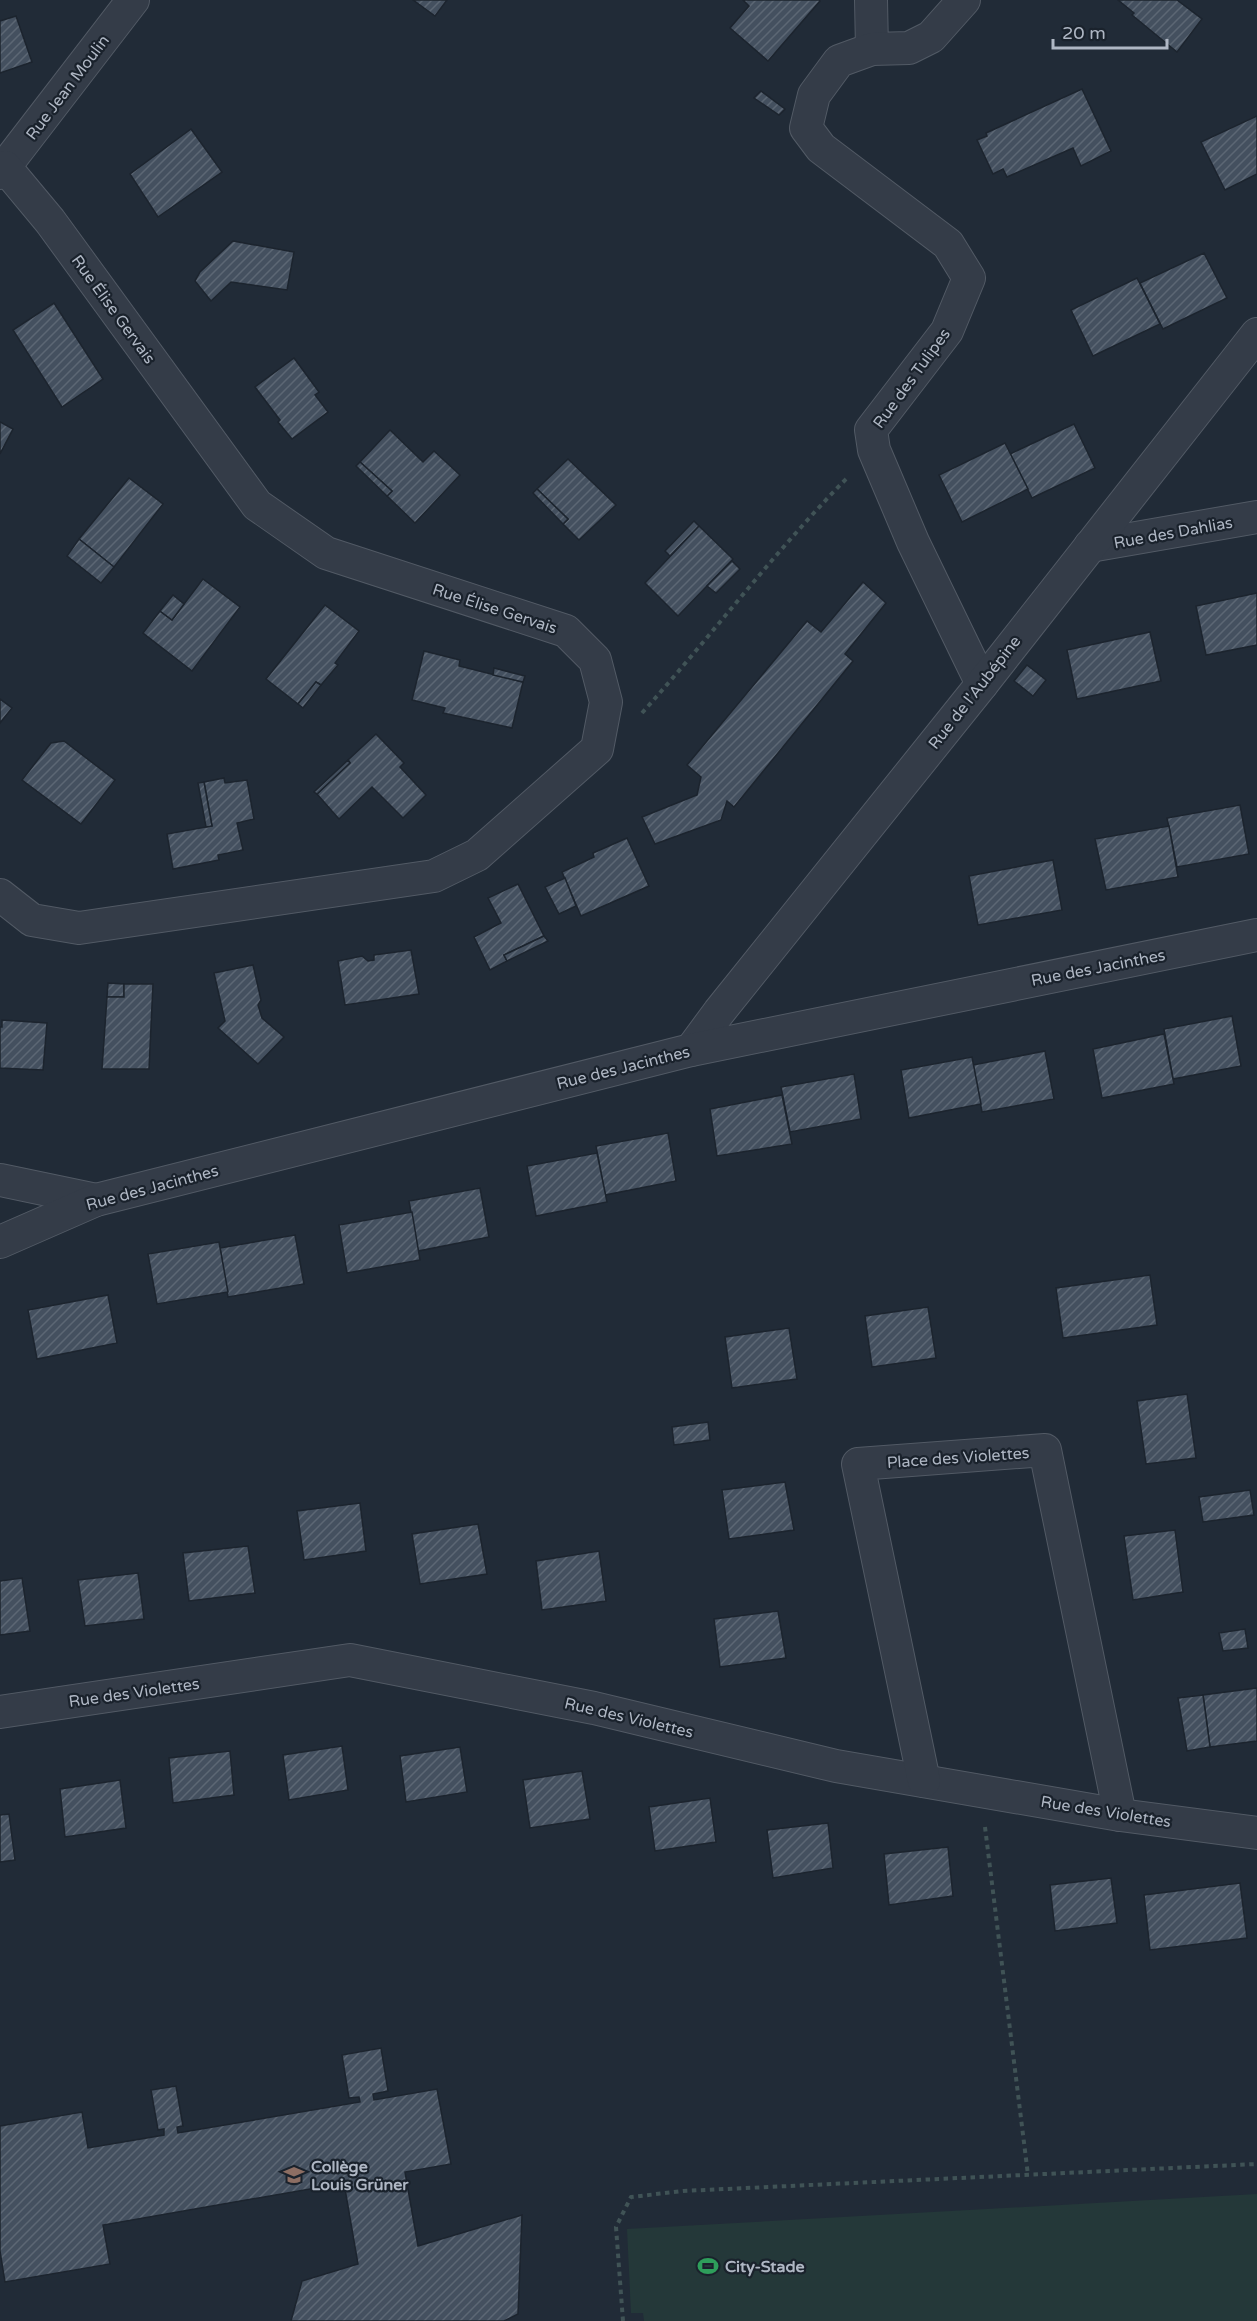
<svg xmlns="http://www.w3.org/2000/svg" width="1257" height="2321" viewBox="0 0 1257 2321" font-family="'Varela Round',sans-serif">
	<defs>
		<pattern id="building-hatch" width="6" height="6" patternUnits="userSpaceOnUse" patternTransform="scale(1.5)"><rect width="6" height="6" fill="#44505f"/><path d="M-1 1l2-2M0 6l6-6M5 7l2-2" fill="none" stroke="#5c6774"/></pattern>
	</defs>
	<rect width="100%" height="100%" fill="#212b37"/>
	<path fill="#243839" d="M1257,2194V2321H644L643,2313H631L627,2229Z"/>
	<g fill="url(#building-hatch)" stroke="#1c242e" stroke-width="1.5">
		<path d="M413,0H447L435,16Z"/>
		<path d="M819,0L820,1L768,61L730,28L749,6L743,0Z"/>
		<path d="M1118,0H1177L1202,19L1177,52L1132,15L1134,13Z"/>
		<path d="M16,16L32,62L0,73V21Z"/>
		<path d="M1082,89L1111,151L1081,166L1073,148L1007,177L1003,169L993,174L977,140L987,136L986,133Z"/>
		<path d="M761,91L785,109L779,115L754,98Z"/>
		<path d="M1257,116V174L1225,190L1201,142Z"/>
		<path d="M191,129L222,172L158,217L130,174Z"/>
		<path d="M233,241L294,252L287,290L231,282L211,301L195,281L200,272Z"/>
		<path d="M1204,253L1227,298L1163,329L1140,283Z"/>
		<path d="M1137,278L1160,324L1093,356L1071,310Z"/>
		<path d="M54,303L103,379L62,407L13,330Z"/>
		<path d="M294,358L319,392L315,395L328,412L292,439L278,422L280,420L255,387Z"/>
		<path d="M0,422L13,429L0,454Z"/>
		<path d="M1074,424L1095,468L1032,498L1010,454Z"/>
		<path d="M390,430L423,462L434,451L460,475L415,523L387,496L392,491L360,462Z"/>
		<path d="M1005,443L1028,489L962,522L939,475Z"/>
		<path d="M568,459L616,505L579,540L563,524L568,519L537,489Z"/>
		<path d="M360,462L392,491L387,496L356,466Z"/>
		<path d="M129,478L163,504L114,567L79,539Z"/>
		<path d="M537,489L568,519L563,524L533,493Z"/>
		<path d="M694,521L699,526L670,556L665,551Z"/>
		<path d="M699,526L733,559L678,616L645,583Z"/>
		<path d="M79,539L114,567L101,583L67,556Z"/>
		<path d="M732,561L740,569L716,593L707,586Z"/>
		<path d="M203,579L240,607L192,671L143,633L160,611L172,620Z"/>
		<path d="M863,582L886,603L845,654L853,661L734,807L727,801L721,820L655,844L642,817L697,795L701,777L687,765L807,621L821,632Z"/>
		<path d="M1257,593V645L1206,655L1196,606Z"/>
		<path d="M173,595L184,604L172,620L160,611Z"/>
		<path d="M325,605L359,631L335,663L338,665L321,685L316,682L298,704L266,679Z"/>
		<path d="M1150,632L1161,681L1077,699L1067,650Z"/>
		<path d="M424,651L460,660L459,666L523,682L512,728L443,713L445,708L412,700Z"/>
		<path d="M1027,665L1046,680L1033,696L1014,681Z"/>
		<path d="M494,668L525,676L523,682L493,675Z"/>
		<path d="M316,682L321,685L303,708L298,704Z"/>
		<path d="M0,699L12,708L0,723Z"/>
		<path d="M376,734L404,763L400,767L426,795L403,818L372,787L339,819L317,794L350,763L348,760Z"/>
		<path d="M64,741L115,780L81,824L22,780L51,743Z"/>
		<path d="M348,760L350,763L317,794L314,792Z"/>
		<path d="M224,778L225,783L247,780L254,819L237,823L243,850L218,855L219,860L173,869L167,834L212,826L204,782Z"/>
		<path d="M204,782L212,826L206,827L198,783Z"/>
		<path d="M1240,805L1249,854L1177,867L1167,818Z"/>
		<path d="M1169,826L1178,877L1106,890L1095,839Z"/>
		<path d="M627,838L649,886L581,916L562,872L594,857L593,853Z"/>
		<path d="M1053,860L1062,910L978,925L969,876Z"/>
		<path d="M565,878L576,906L559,914L545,887Z"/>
		<path d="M518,884L544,936L504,955L507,961L490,970L474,937L501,923L488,898Z"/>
		<path d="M544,936L548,941L507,961L504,955Z"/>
		<path d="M411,950L419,994L345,1005L338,961L362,956L368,961L374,960V955Z"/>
		<path d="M253,965L261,1000L258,1005L262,1018L284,1037L258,1064L218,1028L225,1021L214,973Z"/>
		<path d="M108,983L124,984V997H107Z"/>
		<path d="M124,984H153L149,1069H102L107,997H124Z"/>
		<path d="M1232,1016L1241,1066L1173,1079L1164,1029Z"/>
		<path d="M2,1020L47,1023L43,1070L0,1068V1027H2Z"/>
		<path d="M1164,1034L1174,1084L1102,1098L1093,1049Z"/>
		<path d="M1045,1051L1054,1099L982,1112L973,1065Z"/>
		<path d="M972,1057L981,1104L909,1118L901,1070Z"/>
		<path d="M854,1074L861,1119L790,1132L781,1087Z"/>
		<path d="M782,1095L792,1144L717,1156L710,1109Z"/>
		<path d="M668,1133L676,1181L605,1195L596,1146Z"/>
		<path d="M597,1153L607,1202L536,1216L527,1166Z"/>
		<path d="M480,1188L489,1237L418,1251L409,1201Z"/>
		<path d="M412,1212L420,1260L347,1273L339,1225Z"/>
		<path d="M295,1235L304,1284L228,1297L220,1248Z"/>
		<path d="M219,1242L228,1292L157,1304L148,1254Z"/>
		<path d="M1150,1275L1157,1325L1063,1338L1056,1288Z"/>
		<path d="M108,1295L117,1343L37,1359L28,1310Z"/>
		<path d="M928,1307L936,1358L872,1367L865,1316Z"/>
		<path d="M789,1328L797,1379L732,1388L725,1337Z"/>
		<path d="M1187,1394L1196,1458L1146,1464L1137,1401Z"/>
		<path d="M708,1422L710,1440L674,1445L672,1427Z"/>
		<path d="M785,1482L794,1530L729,1539L722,1490Z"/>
		<path d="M1250,1490L1254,1515L1203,1522L1199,1497Z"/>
		<path d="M360,1503L366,1551L304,1560L297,1511Z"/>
		<path d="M478,1524L487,1574L420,1584L412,1534Z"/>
		<path d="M1175,1530L1183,1592L1133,1600L1124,1536Z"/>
		<path d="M248,1546L255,1593L189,1601L183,1553Z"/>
		<path d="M599,1551L606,1601L542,1610L536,1561Z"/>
		<path d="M138,1573L144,1619L85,1626L78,1580Z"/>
		<path d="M22,1578L30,1631L0,1635V1581Z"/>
		<path d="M778,1611L786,1658L720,1667L714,1619Z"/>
		<path d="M1245,1629L1248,1648L1223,1651L1219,1633Z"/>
		<path d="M1257,1688V1741L1210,1747L1203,1695Z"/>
		<path d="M1203,1695L1210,1747L1187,1751L1178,1698Z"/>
		<path d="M342,1746L348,1790L289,1800L283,1755Z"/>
		<path d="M460,1747L467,1792L406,1802L400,1756Z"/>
		<path d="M230,1751L234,1795L173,1803L169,1758Z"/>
		<path d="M582,1771L590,1819L530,1828L523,1780Z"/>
		<path d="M120,1780L126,1828L65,1837L60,1789Z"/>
		<path d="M710,1798L716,1842L655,1851L649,1807Z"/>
		<path d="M9,1814L15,1860L0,1862V1815Z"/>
		<path d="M828,1823L833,1868L773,1878L767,1830Z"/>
		<path d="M948,1847L953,1896L889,1905L884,1854Z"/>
		<path d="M1111,1878L1117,1923L1055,1931L1050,1885Z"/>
		<path d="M1240,1883L1247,1938L1150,1950L1144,1895Z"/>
		<path d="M381,2048L388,2091L373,2094L374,2100L437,2089L451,2164L405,2172L418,2246L522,2215L518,2314L504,2321H291L302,2281L358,2264L344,2183L103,2225L110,2264L5,2282L0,2251V2126L82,2112L88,2148L164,2135V2129L158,2130L151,2090L176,2086L183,2126L177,2127L178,2133L360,2102L359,2097L349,2098L342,2055Z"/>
	</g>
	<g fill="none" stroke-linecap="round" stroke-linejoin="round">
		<g stroke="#525a65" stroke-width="34">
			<g id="street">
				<path d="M871,0L872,49"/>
				<path d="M964,0L931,37L909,48L872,49L839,61L814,95L806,128L821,148L948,244L969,278L947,331L871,430L874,450L913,542L982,684"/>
				<path d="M0,173L133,0"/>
				<path d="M1090,546L1257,517"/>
				<path d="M0,895L32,920L79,928L434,876L477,855L597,749L606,702L595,660L566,631L326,553L257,505L50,221L5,167"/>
				<path d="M691,1050L719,1012L982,684L1257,334"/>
				<path d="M0,1180L96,1200"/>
				<path d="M0,1242L96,1200L691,1050L1257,935"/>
				<path d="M0,1712L350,1660L594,1708L836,1766L1120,1815L1257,1833"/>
				<path d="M924,1781L858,1464L1045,1450L1120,1815"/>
			</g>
		</g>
		<g stroke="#405356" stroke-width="4" stroke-dasharray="4.5 4.5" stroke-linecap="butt">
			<path d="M642,713C712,635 775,551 848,477"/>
			<path d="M985,1827L1028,2175"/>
			<path d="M623,2321L616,2227L631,2197L683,2191L1257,2164"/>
		</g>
		<use href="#street" stroke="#343c48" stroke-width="32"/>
	</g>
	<defs>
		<g id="school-bare" transform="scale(1.62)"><path d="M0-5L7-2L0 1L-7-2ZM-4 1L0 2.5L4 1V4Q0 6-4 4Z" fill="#8d6e63" stroke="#1a222c" stroke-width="2.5" paint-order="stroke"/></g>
		<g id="stadium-bare" transform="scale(1.62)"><path d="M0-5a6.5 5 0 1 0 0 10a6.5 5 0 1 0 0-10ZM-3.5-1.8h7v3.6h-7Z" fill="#2e9e5b" stroke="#1a222c" stroke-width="2.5" paint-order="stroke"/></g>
	</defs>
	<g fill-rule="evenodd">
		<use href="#school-bare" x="294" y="2175"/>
		<use href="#stadium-bare" x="708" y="2266"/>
	</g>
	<g text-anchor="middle" stroke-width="4.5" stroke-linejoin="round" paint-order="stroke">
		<g font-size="16" fill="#afb7c4" stroke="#1a222c">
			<text transform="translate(67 87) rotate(-53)" y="6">Rue Jean Moulin</text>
			<text transform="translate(114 309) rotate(54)" y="6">Rue Élise Gervais</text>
			<text transform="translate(911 378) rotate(-54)" y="6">Rue des Tulipes</text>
			<text transform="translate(1173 532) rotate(-10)" y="6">Rue des Dahlias</text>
			<text transform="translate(495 608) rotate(18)" y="6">Rue Élise Gervais</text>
			<text transform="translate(974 692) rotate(-52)" y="6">Rue de l'Aubépine</text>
			<text transform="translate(1098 967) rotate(-11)" y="6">Rue des Jacinthes</text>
			<text transform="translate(623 1067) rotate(-14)" y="6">Rue des Jacinthes</text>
			<text transform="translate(152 1187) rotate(-15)" y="6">Rue des Jacinthes</text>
			<text transform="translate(958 1457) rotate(-4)" y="6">Place des Violettes</text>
			<text transform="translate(134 1692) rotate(-8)" y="6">Rue des Violettes</text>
			<text transform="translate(629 1717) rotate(13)" y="6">Rue des Violettes</text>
			<text transform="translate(1106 1811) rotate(9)" y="6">Rue des Violettes</text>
		</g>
		<g font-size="16" font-weight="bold" fill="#afb7c4" stroke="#1a222c" text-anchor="start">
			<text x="311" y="2172">Collège<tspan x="311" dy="18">Louis Grüner</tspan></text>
			<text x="725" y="2272">City-Stade</text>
		</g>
	</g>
	<path d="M1053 39v9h114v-9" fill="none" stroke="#afb7c4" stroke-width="3"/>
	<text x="1062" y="39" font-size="18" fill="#afb7c4" stroke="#1a222c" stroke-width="4.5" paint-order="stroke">20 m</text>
</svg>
